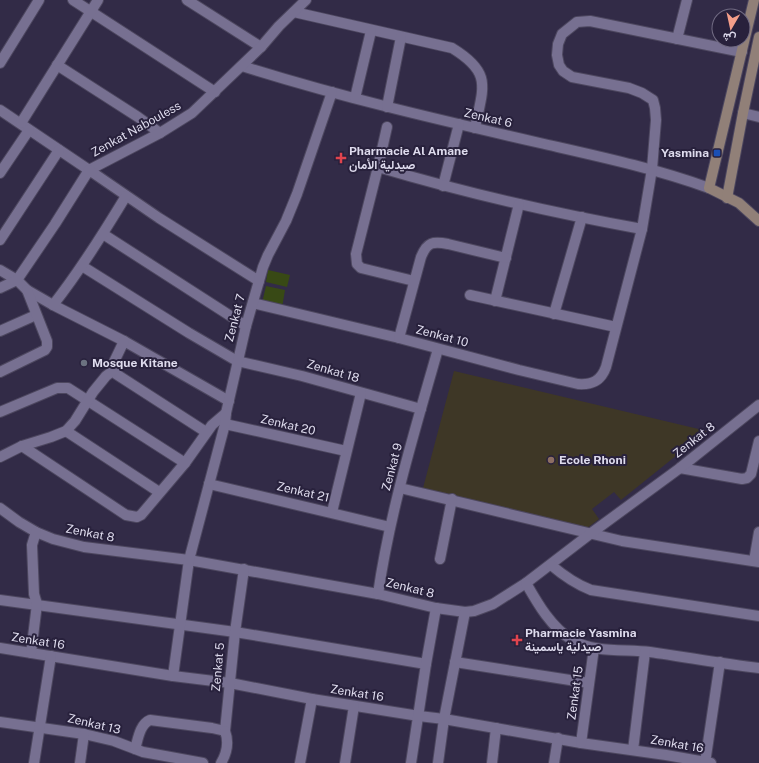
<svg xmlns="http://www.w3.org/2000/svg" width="759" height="763" viewBox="0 0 759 763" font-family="'Public Sans',Vazirmatn,sans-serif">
	<rect width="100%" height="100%" fill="#322b47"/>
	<path fill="#3e3726" d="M454,371L707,431L621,500L614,492L592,509L599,519L586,529L423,488Z"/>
	<g fill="#384915">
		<path d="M268,270L290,275L287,287L266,282Z"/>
		<path d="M266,286L285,290L282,308L262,303Z"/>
	</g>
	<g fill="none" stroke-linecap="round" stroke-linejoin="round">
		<g stroke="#4d475f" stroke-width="12">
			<g id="minor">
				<path d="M73,0L215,92"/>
				<path d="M187,0L261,47"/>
				<path d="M294,12L452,48C493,73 483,87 475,128"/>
				<path d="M677,39L687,0"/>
				<path d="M0,63L39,0"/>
				<path d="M57,65L138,117L160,133"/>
				<path d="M242,66C340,97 440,120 540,143C597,156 654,168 709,188"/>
				<path d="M355,98L371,31"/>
				<path d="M387,107L401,37"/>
				<path d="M0,110L89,170L160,133L192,113L261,47L279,26L306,0"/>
				<path d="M743,113L759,117"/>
				<path d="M21,123L98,0"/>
				<path d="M378,167L387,127"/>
				<path d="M0,173L29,130"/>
				<path d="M443,186L459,124"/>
				<path d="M103,234L246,326"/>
				<path d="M0,240L59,150"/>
				<path d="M82,266L189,333L237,361L302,376L421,409"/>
				<path d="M0,270L17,280L27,290L53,305L124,341L229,401"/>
				<path d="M414,281L361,268L357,264L356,254L378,167C465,193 554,213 642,229"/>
				<path d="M0,288L17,280L55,224L89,170L159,218L259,281"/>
				<path d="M470,295L616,327"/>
				<path d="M495,301L519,204"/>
				<path d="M253,303L399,338L519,370L578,384C592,385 601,381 606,367L642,229L652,169L656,120L655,108L653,100L642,93L629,88L572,77L563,71L559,65L557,55L558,44L562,34L577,22L590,21L742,52"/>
				<path d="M53,305C80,271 103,234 126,196"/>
				<path d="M554,314L582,217"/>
				<path d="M0,331L36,315"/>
				<path d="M399,338L421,257C427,242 433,241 448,244L506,258"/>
				<path d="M124,341L113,364L116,374L206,432"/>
				<path d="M0,372L45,350L47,347V341L27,290"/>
				<path d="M0,412L57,388H68L185,463"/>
				<path d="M225,424L346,451"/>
				<path d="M66,431L159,492"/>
				<path d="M22,446L126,515L137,517L141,515L185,463L212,425L226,413"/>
				<path d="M0,457L22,446L51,437L66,431L75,421L93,392L106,376L114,370"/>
				<path d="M680,468L742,479L747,478L751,474L759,441"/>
				<path d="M209,484L390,527"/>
				<path d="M400,488L622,541L759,562"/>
				<path d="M0,508L19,522L36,532L53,539L84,547L189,560L378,594L436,608L465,612L474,611L493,604L526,583L590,534L680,468L759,405"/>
				<path d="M332,512L361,393"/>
				<path d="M440,559L452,499"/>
				<path d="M754,561L759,532"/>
				<path d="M551,565C564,576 575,584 591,590L759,616"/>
				<path d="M526,583C538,604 551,627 572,640C594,653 625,649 650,652C686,657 723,664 759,668"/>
				<path d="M378,594C390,511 415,430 438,349"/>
				<path d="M0,600L235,632L426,664"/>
				<path d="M0,648L173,676L230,683L312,699L419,716L444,719L581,743L666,755L711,763"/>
				<path d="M31,653L37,604L34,594L32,545L36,532"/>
				<path d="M455,662L589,683"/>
				<path d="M173,676L189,560L225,424L226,413L246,326L263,267L268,255L286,221L297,194L332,92"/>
				<path d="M0,722L84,734L114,741L143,752L203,763"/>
				<path d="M581,743L594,648"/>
				<path d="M135,749C138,739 140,724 150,720L212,728L225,731L235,632L244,569"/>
				<path d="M633,750L645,652"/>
				<path d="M34,763L51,656"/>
				<path d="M80,763L84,734"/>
				<path d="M221,763C227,753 229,742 225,731"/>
				<path d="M300,763L312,699"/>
				<path d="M345,763L354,706"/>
				<path d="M411,763L426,664L436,608"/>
				<path d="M438,763L444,719L465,612"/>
				<path d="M492,763L496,728"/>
				<path d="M554,763L558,738"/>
				<path d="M705,763L720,662"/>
			</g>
		</g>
		<g stroke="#4d475f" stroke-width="12">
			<g id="secondary">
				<path d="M754,0L709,188L739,203L759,221"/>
				<path d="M727,198L743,113L759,37"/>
			</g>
		</g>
		<use href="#minor" stroke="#777091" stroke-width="10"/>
		<use href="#secondary" stroke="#918078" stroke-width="10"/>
	</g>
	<rect fill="#1a4fb4" stroke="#28213c" stroke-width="1.5" x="713" y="149" width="8" height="8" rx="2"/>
	<g fill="#e0444e" stroke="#28213c" stroke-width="1.5">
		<path d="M339 152h4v4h4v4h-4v4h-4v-4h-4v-4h4z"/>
		<path d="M515 634h4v4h4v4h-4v4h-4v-4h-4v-4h4z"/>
	</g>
	<circle fill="#6b7280" stroke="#28213c" stroke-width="1.5" cx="84" cy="363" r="4"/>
	<circle fill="#8d6e63" stroke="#28213c" stroke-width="1.5" cx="551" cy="460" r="4"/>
	<g text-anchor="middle" stroke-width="4" stroke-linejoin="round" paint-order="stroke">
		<g font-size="12" fill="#dedbed" stroke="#28213c">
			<text transform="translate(488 118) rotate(13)" y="4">Zenkat 6</text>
			<text transform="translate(136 129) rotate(-29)" y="4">Zenkat Nabouless</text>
			<text transform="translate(235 318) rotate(-75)" y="4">Zenkat 7</text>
			<text transform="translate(442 336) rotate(15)" y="4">Zenkat 10</text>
			<text transform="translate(333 371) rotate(16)" y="4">Zenkat 18</text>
			<text transform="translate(288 425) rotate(13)" y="4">Zenkat 20</text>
			<text transform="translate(694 440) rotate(-38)" y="4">Zenkat 8</text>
			<text transform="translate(392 467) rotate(-75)" y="4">Zenkat 9</text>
			<text transform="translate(303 492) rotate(13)" y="4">Zenkat 21</text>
			<text transform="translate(90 533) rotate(11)" y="4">Zenkat 8</text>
			<text transform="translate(410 588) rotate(14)" y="4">Zenkat 8</text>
			<text transform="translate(38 641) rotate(9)" y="4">Zenkat 16</text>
			<text transform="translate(218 667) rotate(-85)" y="4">Zenkat 5</text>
			<text transform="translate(357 693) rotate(9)" y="4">Zenkat 16</text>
			<text transform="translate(575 693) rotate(-82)" y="4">Zenkat 15</text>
			<text transform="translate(94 724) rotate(13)" y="4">Zenkat 13</text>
			<text transform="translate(677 744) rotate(10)" y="4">Zenkat 16</text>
		</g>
		<g font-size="12" font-weight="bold" fill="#dedbed" stroke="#28213c" text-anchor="start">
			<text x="349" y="155">Pharmacie Al Amane<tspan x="349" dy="14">صيدلية الأمان</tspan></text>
			<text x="709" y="157" text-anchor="end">Yasmina</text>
			<text x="92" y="367">Mosque Kitane</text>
			<text x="559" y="464">Ecole Rhoni</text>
			<text x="525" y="637">Pharmacie Yasmina<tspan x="525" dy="14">صيدلية ياسمينة</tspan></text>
		</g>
	</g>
	<g transform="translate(731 28) rotate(189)"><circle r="19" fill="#28213c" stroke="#716b83"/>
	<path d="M0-3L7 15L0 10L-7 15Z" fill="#f49e8a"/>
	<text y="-6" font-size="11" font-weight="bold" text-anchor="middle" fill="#dedbed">ش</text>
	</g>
</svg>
